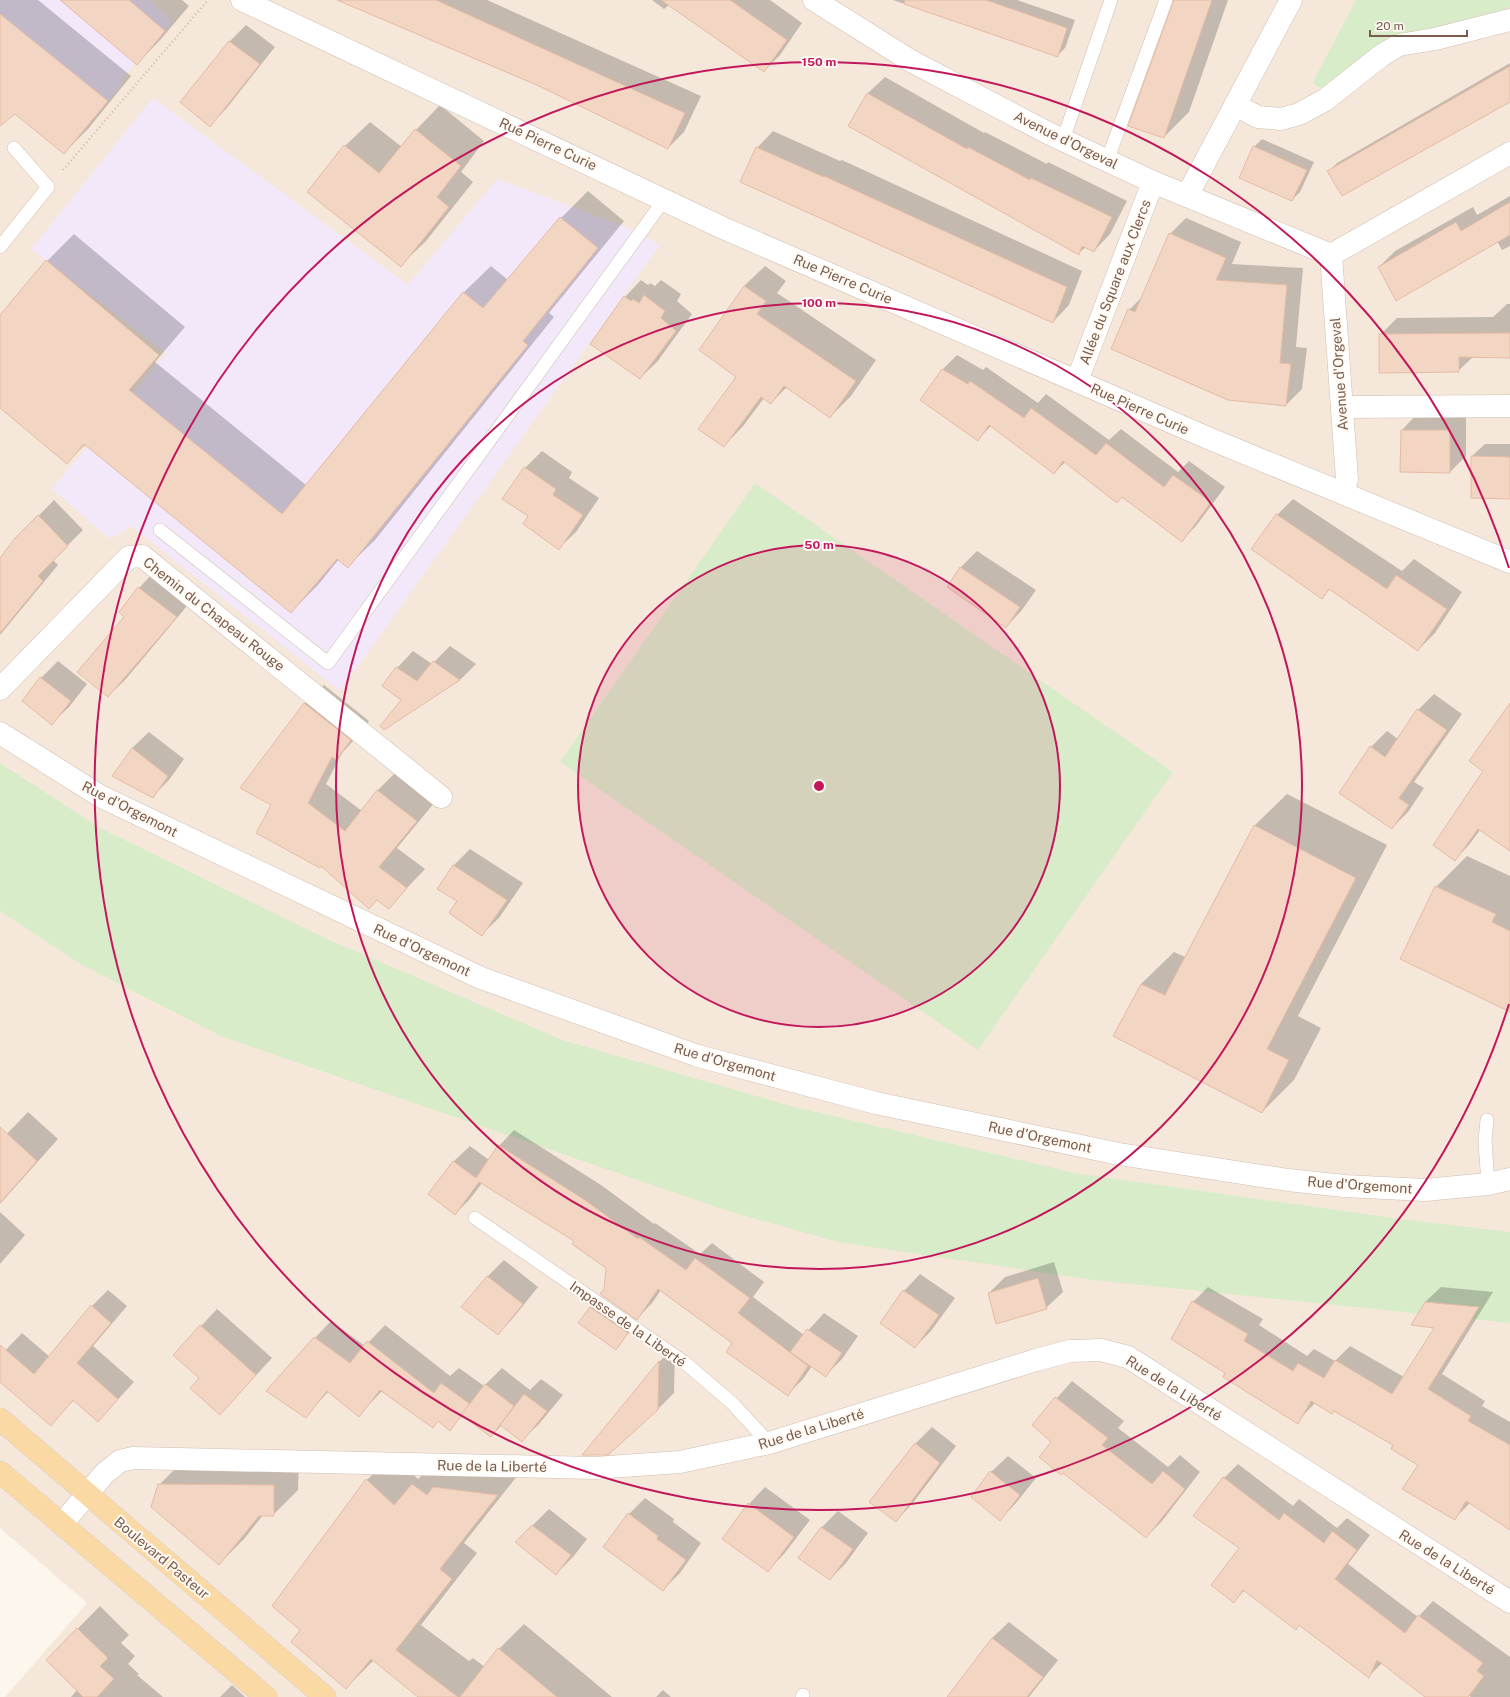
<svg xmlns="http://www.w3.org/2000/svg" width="1510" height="1697" viewBox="0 0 1510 1697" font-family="'Public Sans',sans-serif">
	<rect width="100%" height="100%" fill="#fdf6ec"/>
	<path fill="#f5e8da" d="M0,0H1510V1697H5L87,1603L0,1528Z"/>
	<g fill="#f3e8fa">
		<path d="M0,0H149L172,21L137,64L135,63L121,81L123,82L64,154L26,124L32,116L24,108L0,126Z"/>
		<path d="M153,98L408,285L497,179L623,226L660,245L340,691L131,526L110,539L52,489L166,353L31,249Z"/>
	</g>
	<g fill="#d8ecc9">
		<path d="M1356,0H1510V7L1491,20L1455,28L1330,87C1323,88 1317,89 1313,82Z"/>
		<path d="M755,483L1173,772L978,1050L560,762Z"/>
		<path d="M0,763L100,828L327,939L562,1040L791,1106L1075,1173L1400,1219L1510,1232V1323L1093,1280L837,1242L725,1210L223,1037L82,965L0,911Z"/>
	</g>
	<g fill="#0003">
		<path d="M0,0H38L131,76L88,129L64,153L15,113L0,125Z"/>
		<path d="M82,0H182L189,6L161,39L137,64Z"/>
		<path d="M340,0H487L701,96L684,132L668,148L539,86Z"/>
		<path d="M652,0H770L802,23L780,55L764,71L669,5L664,9Z"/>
		<path d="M893,0H1017L1075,20L1065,48L1057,56Z"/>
		<path d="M1174,0H1228L1189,112L1164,137Z"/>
		<path d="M246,25L275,47L226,109L210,125L182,102L230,41Z"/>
		<path d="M1510,63V100L1329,171L1337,163Z"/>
		<path d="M885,77L984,133L985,132L1047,164L1048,162L1127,201L1110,234L1094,251L1086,247L1079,253L850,126L868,93Z"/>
		<path d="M440,105L484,141L461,172L473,182L426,241L401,265L345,146L370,122L402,147L416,130Z"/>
		<path d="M773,131L840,161L842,160L1082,271L1069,305L1053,322L757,148Z"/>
		<path d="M1262,139L1314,162L1300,192L1292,200L1254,147Z"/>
		<path d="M588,191L624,221L549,313L554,317L375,540L348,566L339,559L318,585L291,612L86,444L67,462L0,406V317L47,261L74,234L185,327L155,362L306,485L464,292L491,266L508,280L561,218Z"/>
		<path d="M1510,196V246L1502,250L1497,241L1379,267L1395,251L1473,207L1477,215Z"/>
		<path d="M1186,218L1241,242L1232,264L1303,268L1296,347L1307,348L1302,389L1286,405L1129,310L1142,297L1170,234Z"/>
		<path d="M765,266L786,281L777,293L876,360L851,396L830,417L787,387L771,403L764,398L744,425L724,446L737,377L744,286Z"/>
		<path d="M641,280L648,285L650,283L655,286L661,280L681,294L677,301L692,314L657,362L640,378L592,344L625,297Z"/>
		<path d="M1507,304H1510V357L1474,356L1458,371L1380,335L1397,318L1493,317Z"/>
		<path d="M957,355L983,370L986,367L1038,403L1046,394L1109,440L1121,429L1178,472L1189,461L1225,487L1196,526L1182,540L1122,497L1117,502L1065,462L1054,473L991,426L977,440L942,370Z"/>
		<path d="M1418,413L1466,414V456L1450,472L1401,471L1402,430Z"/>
		<path d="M1485,444H1510V498L1472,497V456Z"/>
		<path d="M542,451L572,472L569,478L599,498L576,532L559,548L530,516L504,499L525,468Z"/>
		<path d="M1293,499L1402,571L1414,559L1462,592L1435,633L1418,650L1330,589L1322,597L1277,515Z"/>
		<path d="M54,500L83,530L53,560L58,565L0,635V559L16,539Z"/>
		<path d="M977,551L1036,590L1022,610L1006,627L948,587L961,567Z"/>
		<path d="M155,571L192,600L125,680L108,696L139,588Z"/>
		<path d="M450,646L476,664L460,680L384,728L402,700L384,686L397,668L413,651L432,664Z"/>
		<path d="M58,661L87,684L69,707L52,723L23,701L41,678Z"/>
		<path d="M324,685L369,721L354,740L342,753L326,784L362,811L378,790L396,772L435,802L397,848L425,869L389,907L322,865L320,867L272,804L241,788L305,703Z"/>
		<path d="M1434,694L1462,714L1414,782L1424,788L1408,812L1392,828L1371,747L1387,731L1398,739L1418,710Z"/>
		<path d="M1510,705V846L1480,830L1469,845L1455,859L1485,770Z"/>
		<path d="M149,732L184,759L169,780L153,796L132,748Z"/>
		<path d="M1287,794L1387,845L1298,1016L1321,1028L1294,1080L1262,1112L1141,984L1174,952L1185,957L1254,826Z"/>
		<path d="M470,849L523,883L499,918L482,934L459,901L454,865Z"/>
		<path d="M1467,856L1510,876V1011L1436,887Z"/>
		<path d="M28,1112L58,1139L0,1204V1141Z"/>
		<path d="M514,1130L601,1185L654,1224L655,1223L700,1254L712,1243L764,1282L753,1297L804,1335L824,1313L858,1336L842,1359L826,1375L812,1366L803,1379L788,1394L734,1343L661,1290L652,1303L637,1319L605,1289L607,1267L576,1241L482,1183L470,1199L455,1214L430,1194L454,1161L470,1146L489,1160L499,1146Z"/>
		<path d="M0,1212L25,1235L0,1264Z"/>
		<path d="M504,1260L538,1287L514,1317L498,1334L463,1307L488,1276Z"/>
		<path d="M1054,1262L1063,1292L1046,1308L989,1293L1005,1277Z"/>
		<path d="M920,1274L955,1298L931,1331L915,1347L881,1323L904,1291Z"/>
		<path d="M1208,1287L1263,1319L1259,1325L1307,1356L1314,1349L1335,1361L1350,1346L1404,1377L1436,1327L1425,1302L1441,1287L1493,1292L1442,1374L1485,1401L1482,1406L1510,1422V1529L1470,1503L1455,1518L1419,1464L1395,1445L1335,1410L1332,1413L1315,1403L1297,1422L1227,1372L1193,1302Z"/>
		<path d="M108,1290L127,1306L93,1346L134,1382L98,1421L74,1400L51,1424L0,1381V1356L22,1333L50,1357L92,1306Z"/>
		<path d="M599,1300L635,1325L616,1349L591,1308Z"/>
		<path d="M217,1309L272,1358L220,1414L201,1378L174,1355Z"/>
		<path d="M331,1321L365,1346L385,1325L450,1376L459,1368L484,1386L502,1368L530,1390L541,1379L563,1395L539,1424L522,1440L502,1425L491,1436L463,1415L450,1429L439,1420L433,1426L383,1390L359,1415L329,1391L305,1417L315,1338Z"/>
		<path d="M675,1346L674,1393L658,1409L584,1454L660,1361Z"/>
		<path d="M1072,1381L1124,1421L1118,1428L1168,1467L1180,1455L1200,1472L1162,1521L1146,1537L1063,1471L1053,1441L1033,1425Z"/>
		<path d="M932,1427L956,1446L912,1504L896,1521L915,1444Z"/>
		<path d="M392,1455L418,1479L438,1460L522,1470L464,1543L477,1553L421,1625L469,1661L473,1658L485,1667L499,1649L524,1624L612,1697H419L374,1660L346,1688L301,1630L367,1480Z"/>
		<path d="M1008,1456L1036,1478L1016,1503L1000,1520L991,1472Z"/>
		<path d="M184,1460L299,1461L298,1490L273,1515H263L244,1539L219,1564L159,1485Z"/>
		<path d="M1238,1464L1293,1506L1299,1499L1337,1528L1347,1518L1370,1535L1348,1564L1418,1617L1433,1601L1510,1657V1697H1471L1462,1690L1455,1697H1432L1382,1663L1369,1676L1299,1625L1245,1590L1234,1601L1241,1548L1224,1478Z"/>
		<path d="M765,1487L810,1520L784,1554L768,1570L749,1504Z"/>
		<path d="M645,1498L674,1519L673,1522L701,1543L680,1573L663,1590L629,1514Z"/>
		<path d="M549,1509L587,1539L573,1557L556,1574L516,1542Z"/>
		<path d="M838,1511L868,1533L846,1563L830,1579L800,1557L822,1527Z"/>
		<path d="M100,1606L129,1635L121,1643L135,1656L128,1664L139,1674L137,1675L163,1697H71L77,1690L47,1660Z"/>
		<path d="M1009,1622L1058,1660L1029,1697H959L992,1638Z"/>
		<path d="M232,1685L245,1697H220Z"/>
		<path d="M663,1690L671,1697H656Z"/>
	</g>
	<g fill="#f3d5c3" stroke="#e6bba3">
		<path d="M60,0H129L165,31L137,65Z"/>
		<path d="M337,0H436L685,113L668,149L539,86Z"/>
		<path d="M661,0H730L787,40L764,72Z"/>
		<path d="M905,0H986L1067,28L1058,57L904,4Z"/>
		<path d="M1174,0H1212L1164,138L1128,126Z"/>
		<path d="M0,14L108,101L64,154L15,114L0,126Z"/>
		<path d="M229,41L260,64L210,127L180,102Z"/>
		<path d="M1510,66V102L1342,196L1327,171Z"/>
		<path d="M867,93L967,149L968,147L1030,180L1031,178L1112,217L1094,252L1082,246L1079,255L848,126Z"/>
		<path d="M415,129L461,166L437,197L449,207L401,267L307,192L344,145L379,173Z"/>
		<path d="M1253,146L1307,170L1292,201L1239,178Z"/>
		<path d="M756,147L824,177V176L1067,287L1053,323L740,182Z"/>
		<path d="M1510,202V235L1396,301L1378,267L1456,222L1461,231Z"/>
		<path d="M560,217L598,248L523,341L528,345L348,568L337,559L291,613L84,444L67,464L0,408V315L46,260L159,355L129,390L282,514L463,292L483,308Z"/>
		<path d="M1169,233L1226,258L1216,280L1287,285L1280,363L1291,364L1286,406L1228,400L1111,349L1128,309L1135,312Z"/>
		<path d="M744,286L766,301L757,314L856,381L830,418L784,386L771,404L761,397L724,447L698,429L736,377L699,350Z"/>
		<path d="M644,295L665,311L661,318L676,331L640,379L590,344L624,296L631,301L633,299L639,303Z"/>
		<path d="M1510,333V358L1459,357V372L1379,373V334Z"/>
		<path d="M942,369L968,384L970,381L1024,418L1031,408L1096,455L1106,443L1164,487L1173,475L1211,502L1182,542L1122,497L1117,503L1063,461L1054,474L989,425L978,441L920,400Z"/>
		<path d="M1401,430H1450V473L1400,472Z"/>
		<path d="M1471,456L1510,457V499L1471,498Z"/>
		<path d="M524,467L556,489L553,495L583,515L559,550L523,524L528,516L502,499Z"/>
		<path d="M1276,514L1387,589L1396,575L1447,609L1418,651L1329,589L1322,599L1251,549Z"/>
		<path d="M38,515L68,546L38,576L43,581L0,633V558L15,538Z"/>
		<path d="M960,567L1020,607L1006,628L947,587Z"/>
		<path d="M138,587L177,617L108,697L77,672L124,617L119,612Z"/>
		<path d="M433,661L460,680L384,730L380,726L401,700L382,686L396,667L417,681Z"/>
		<path d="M40,677L71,701L52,725L22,701Z"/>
		<path d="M304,703L351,740L336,760L332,757L308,803L345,831L377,790L417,821L379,867L407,888L389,909L377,900L369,909L321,866L320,868L256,833L271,805L240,788Z"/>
		<path d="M1510,703V851L1478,829L1455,861L1433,845L1483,771L1469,761Z"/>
		<path d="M1417,709L1447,730L1399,798L1409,805L1392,829L1339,793L1370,746L1385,757Z"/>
		<path d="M132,748L168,776L153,798L112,776Z"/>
		<path d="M1254,825L1356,878L1267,1049L1289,1060L1262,1113L1113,1036L1141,984L1165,995Z"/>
		<path d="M453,865L507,900L482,936L449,913L457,901L437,889Z"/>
		<path d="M1435,886L1496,914L1492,922L1510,931V1012L1400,959Z"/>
		<path d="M0,1127L37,1161L0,1203Z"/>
		<path d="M498,1145L585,1200L638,1239L639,1237L686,1270L695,1258L750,1298L738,1313L808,1366L788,1396L726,1352L732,1343L658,1289L637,1320L600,1294L604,1289L606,1268L572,1244L574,1241L479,1182L455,1215L428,1194L453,1161L476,1178Z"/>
		<path d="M487,1276L523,1304L498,1335L461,1307Z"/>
		<path d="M1038,1278L1047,1309L996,1324L988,1293Z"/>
		<path d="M903,1290L939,1315L915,1348L880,1323Z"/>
		<path d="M1192,1301L1248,1334L1244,1341L1293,1371L1298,1363L1324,1378L1335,1360L1392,1394L1434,1328L1411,1325L1425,1302L1479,1307L1428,1389L1471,1416L1468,1421L1510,1445V1530L1466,1501L1455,1520L1402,1489L1418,1465L1391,1449L1393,1445L1334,1411L1332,1414L1311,1401L1298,1424L1223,1377L1225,1373L1171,1339Z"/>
		<path d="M91,1305L111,1323L77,1363L118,1399L98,1422L73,1400L51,1426L0,1382V1345L34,1374Z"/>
		<path d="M590,1307L628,1333L616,1350L578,1323Z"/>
		<path d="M200,1325L256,1375L220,1415L190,1388L199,1378L173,1355Z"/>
		<path d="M807,1329L842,1353L826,1377L790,1352Z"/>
		<path d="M314,1337L350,1363L367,1341L434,1393L441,1383L470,1404L450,1431L438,1421L433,1428L380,1390L359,1417L327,1391L306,1418L266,1391Z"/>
		<path d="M659,1361L658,1410L608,1455H582Z"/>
		<path d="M485,1384L514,1406L491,1437L461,1415Z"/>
		<path d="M524,1394L547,1411L522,1442L500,1425Z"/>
		<path d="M1055,1397L1108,1438L1102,1445L1152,1484L1163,1471L1185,1489L1146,1538L1063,1473L1061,1475L1039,1457L1051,1442L1032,1425Z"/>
		<path d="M915,1443L940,1463L896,1522L869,1502Z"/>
		<path d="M990,1471L1020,1495L1000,1521L971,1497Z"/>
		<path d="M1223,1477L1279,1520L1284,1513L1324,1543L1332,1531L1357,1550L1335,1579L1405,1633L1418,1615L1483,1663L1477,1671L1484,1676L1468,1697H1425L1377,1660L1369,1678L1299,1625L1296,1630L1243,1590L1234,1603L1211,1585L1239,1548L1193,1516Z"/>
		<path d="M366,1479L394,1505L412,1484L427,1495L433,1487L498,1495L440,1569L452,1579L396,1650L458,1697H418L371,1659L346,1689L291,1642L300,1630L272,1606Z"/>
		<path d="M158,1484L274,1485V1516H259L219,1565L151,1507Z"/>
		<path d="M748,1503L794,1537L768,1572L722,1539Z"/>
		<path d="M628,1513L658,1536L657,1539L686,1560L663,1591L603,1547Z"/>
		<path d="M532,1525L571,1555L556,1575L515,1542Z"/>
		<path d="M821,1527L853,1549L830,1580L798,1558Z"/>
		<path d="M77,1628L108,1658L100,1666L114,1679L97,1697H83L46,1660Z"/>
		<path d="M992,1638L1043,1677L1027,1697H947Z"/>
		<path d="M498,1648L557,1697H460Z"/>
	</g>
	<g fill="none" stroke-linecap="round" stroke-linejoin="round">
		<g stroke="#d1beb0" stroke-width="14">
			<g id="lane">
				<path d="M1063,140L1111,0"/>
				<path d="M1107,161L1166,0"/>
				<path d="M0,247L48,187L14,148"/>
				<path d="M160,530L328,663L664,200"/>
				<path d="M1487,1120L1485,1141L1488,1184"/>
				<path d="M475,1218L684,1362L732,1403L769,1443"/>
				<path d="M802,1697L803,1695"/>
			</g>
		</g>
		<g stroke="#d1beb0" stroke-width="23">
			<g id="street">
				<path d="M242,0L723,228L1208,438L1510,562"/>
				<path d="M814,0L911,61L1048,133L1153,182L1331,255L1510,153"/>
				<path d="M1235,105L1258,117L1281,119L1299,114L1325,100L1382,55L1399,45L1435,39L1510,20"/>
				<path d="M1187,196L1291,0"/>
				<path d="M1331,255L1347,479L1343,493"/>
				<path d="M1077,381L1153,182"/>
				<path d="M1342,407L1510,406"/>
				<path d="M0,689L129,557L142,556L441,797"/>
				<path d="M0,733L100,796L481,978L698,1056L876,1103L1119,1154L1288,1180L1344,1186L1425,1190L1488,1184L1510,1179"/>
				<path d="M62,1524L104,1474L120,1461L133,1458L595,1468L680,1462L769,1443L1036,1360L1070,1351L1101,1350L1128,1357L1510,1602"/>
			</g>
		</g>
		<g stroke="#dad1cd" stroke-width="23">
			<g id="primary">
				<path d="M0,1419L325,1697"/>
				<path d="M0,1472L266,1697"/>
			</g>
		</g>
		<path stroke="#d9b8a5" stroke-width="2.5" stroke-dasharray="1 3" stroke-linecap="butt" d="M63,170L208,0"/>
		<use href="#lane" stroke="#fff" stroke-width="13"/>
		<use href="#street" stroke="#fff" stroke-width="22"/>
		<use href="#primary" stroke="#fbd9a5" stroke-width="22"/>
	</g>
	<circle cx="819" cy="786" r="241" fill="#c2185b" fill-opacity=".12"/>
	<g fill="none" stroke="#c2185b" stroke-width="2">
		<circle cx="819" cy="786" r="241"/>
		<circle cx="819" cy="786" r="483"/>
		<path d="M1509 1004A724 724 0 1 1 1509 568"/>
	</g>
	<g text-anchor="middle" stroke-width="4" stroke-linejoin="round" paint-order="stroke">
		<g font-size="14" fill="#7a5c4d" stroke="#fffaf3">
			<text transform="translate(1066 140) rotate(26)" y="5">Avenue d'Orgeval</text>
			<text transform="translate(548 144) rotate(25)" y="5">Rue Pierre Curie</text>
			<text transform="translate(843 279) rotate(23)" y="5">Rue Pierre Curie</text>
			<text transform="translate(1115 282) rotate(-69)" y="5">Allée du Square aux Clercs</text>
			<text transform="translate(1339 374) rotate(-94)" y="5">Avenue d'Orgeval</text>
			<text transform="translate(1140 409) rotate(24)" y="5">Rue Pierre Curie</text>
			<text transform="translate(214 614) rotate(38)" y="5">Chemin du Chapeau Rouge</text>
			<text transform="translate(130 809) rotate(27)" y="5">Rue d'Orgemont</text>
			<text transform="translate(422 950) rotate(25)" y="5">Rue d'Orgemont</text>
			<text transform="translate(725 1062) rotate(16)" y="5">Rue d'Orgemont</text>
			<text transform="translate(1040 1137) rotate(12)" y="5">Rue d'Orgemont</text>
			<text transform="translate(1360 1185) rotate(4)" y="5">Rue d'Orgemont</text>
			<text transform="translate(628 1324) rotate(35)" y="5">Impasse de la Liberté</text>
			<text transform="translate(1174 1388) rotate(32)" y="5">Rue de la Liberté</text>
			<text transform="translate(811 1429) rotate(-17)" y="5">Rue de la Liberté</text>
			<text transform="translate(492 1466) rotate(1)" y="5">Rue de la Liberté</text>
			<text transform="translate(162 1558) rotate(40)" y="5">Boulevard Pasteur</text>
			<text transform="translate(1447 1562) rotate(32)" y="5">Rue de la Liberté</text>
		</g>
	</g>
	<circle cx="819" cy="786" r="6" fill="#c2185b" stroke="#fffaf3" stroke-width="2"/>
	<g font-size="12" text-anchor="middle" font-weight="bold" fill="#c2185b" stroke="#fffaf3" stroke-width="4" stroke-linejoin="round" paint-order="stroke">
		<text x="819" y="66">150 m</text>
		<text x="819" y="307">100 m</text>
		<text x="819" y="549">50 m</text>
	</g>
	<path d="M1370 30v6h97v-6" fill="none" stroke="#7a5c4d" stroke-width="2"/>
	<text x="1376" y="30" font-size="12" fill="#7a5c4d" stroke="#fffaf3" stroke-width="3" paint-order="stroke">20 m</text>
</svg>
